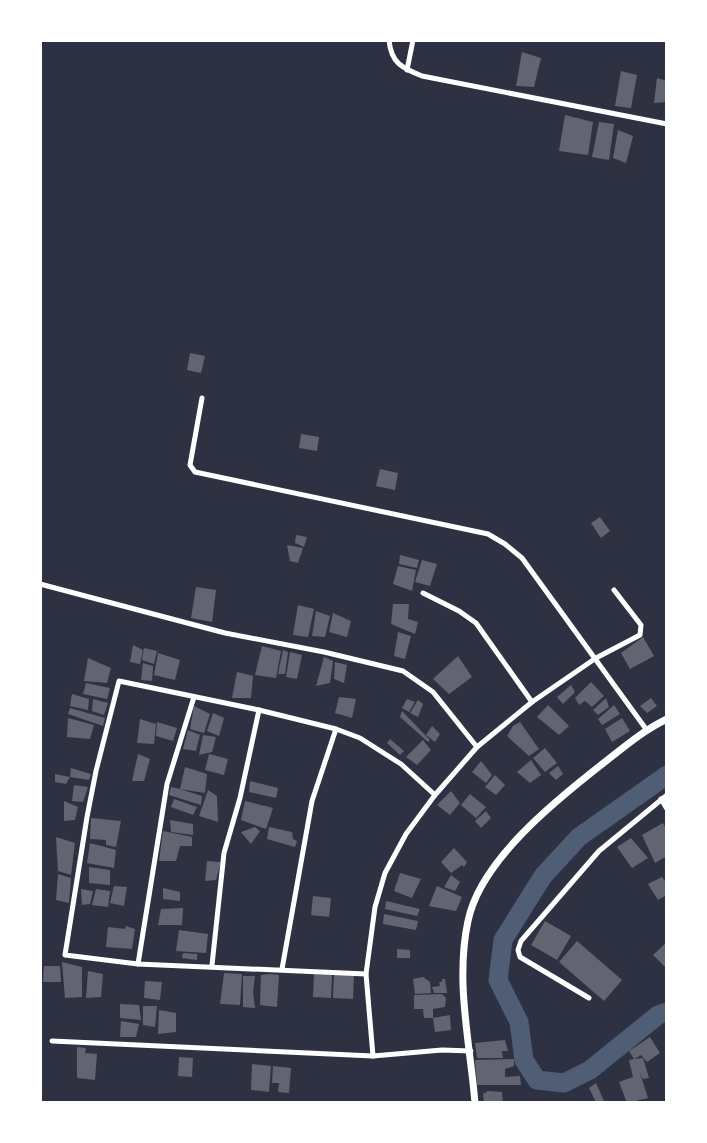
<svg xmlns="http://www.w3.org/2000/svg" width="707" height="1143" viewBox="0 0 707 1143" font-family="Mulish,sans-serif">
	<rect width="100%" height="100%" fill="#2d3142"/>
	<g fill="none" stroke-linecap="round" stroke-linejoin="round">
		<path stroke="#4f5d75" stroke-width="19" d="M667,775L579,837L543,876L503,940L498,980L519,1022L524,1060L537,1080L564,1083L590,1070L658,1015L667,1012"/>
	</g>
	<g fill="#626471">
		<path d="M522,52L541,58L534,87L516,86Z"/>
		<path d="M621,71L637,75L631,108L615,106Z"/>
		<path d="M657,78L667,81V102L654,103Z"/>
		<path d="M565,115L593,122L588,155L559,151Z"/>
		<path d="M599,122L614,124L609,160L592,157Z"/>
		<path d="M618,130L633,136L626,163L613,158Z"/>
		<path d="M190,353L205,356L201,373L187,370Z"/>
		<path d="M301,434L319,437L317,451L299,448Z"/>
		<path d="M380,469L398,473L395,490L376,486Z"/>
		<path d="M600,517L610,531L601,538L591,523Z"/>
		<path d="M296,535L307,537L304,547L295,543Z"/>
		<path d="M287,545L303,548L298,563L290,561Z"/>
		<path d="M400,555L419,560L417,568L399,564Z"/>
		<path d="M422,560L437,564L430,586L415,582Z"/>
		<path d="M398,566L416,570L412,591L393,584Z"/>
		<path d="M196,587L216,590L212,622L191,618Z"/>
		<path d="M393,604H409L408,619L418,622L415,634L391,624Z"/>
		<path d="M298,605L314,609L308,637L293,635Z"/>
		<path d="M316,611L330,616L325,637L312,636Z"/>
		<path d="M333,613L351,621L347,637L329,632Z"/>
		<path d="M398,632L411,636L405,659L394,656Z"/>
		<path d="M643,637L654,656L630,669L621,653Z"/>
		<path d="M133,645L143,650L140,664L130,662Z"/>
		<path d="M262,646L281,651L276,678L255,675Z"/>
		<path d="M144,648L157,651L154,664L142,660Z"/>
		<path d="M283,650L288,652L285,674H278Z"/>
		<path d="M290,652L302,655L297,679L286,677Z"/>
		<path d="M158,653L180,660L175,680L154,675Z"/>
		<path d="M458,656L472,677L449,694L433,679Z"/>
		<path d="M324,657L333,661L330,683L316,686Z"/>
		<path d="M88,658L111,668L107,683L84,681Z"/>
		<path d="M335,662L347,665L344,683L334,679Z"/>
		<path d="M143,663L153,666L152,681L141,680Z"/>
		<path d="M237,672L253,676L251,698H232Z"/>
		<path d="M591,682L604,696L592,707L585,701L579,705L575,698Z"/>
		<path d="M86,683L110,688L107,699L83,694Z"/>
		<path d="M571,685L575,692L563,704L557,697Z"/>
		<path d="M72,694L89,699L88,710L70,706Z"/>
		<path d="M339,697L356,699L352,718L335,713Z"/>
		<path d="M606,698L609,707L598,715L593,710Z"/>
		<path d="M651,698L657,706L647,713L640,706Z"/>
		<path d="M93,699L108,703L104,715L92,711Z"/>
		<path d="M407,699L415,702L409,712L402,708Z"/>
		<path d="M418,700L423,704L418,717L410,713Z"/>
		<path d="M548,705L569,726L559,735L537,717Z"/>
		<path d="M614,705L620,714L602,725L598,719Z"/>
		<path d="M194,706L210,714L204,733L190,729Z"/>
		<path d="M70,708L105,718L103,726L68,714Z"/>
		<path d="M402,711L430,740L428,742L400,717Z"/>
		<path d="M213,713L224,718L219,736L207,731Z"/>
		<path d="M68,718L94,725L90,739L67,737Z"/>
		<path d="M622,718L630,731L612,742L605,729Z"/>
		<path d="M140,719L156,724L154,744L137,743Z"/>
		<path d="M157,722L177,728L173,741L156,736Z"/>
		<path d="M520,722L539,749L529,756L507,736L513,726Z"/>
		<path d="M432,726L440,734L435,742L426,735Z"/>
		<path d="M188,730L200,735L196,751L183,749Z"/>
		<path d="M203,735L216,737L212,752L199,755Z"/>
		<path d="M390,739L404,751L400,755L387,743Z"/>
		<path d="M423,740L431,750L417,765L406,757Z"/>
		<path d="M545,748L557,763L545,772L533,758Z"/>
		<path d="M138,754L150,759L144,781H132Z"/>
		<path d="M209,754L228,759L224,775L205,770Z"/>
		<path d="M531,760L541,775L530,783L517,772Z"/>
		<path d="M481,761L492,775L486,783L472,772Z"/>
		<path d="M558,766L563,774L556,780L549,773Z"/>
		<path d="M185,767L207,774L205,793L180,789L202,796L201,805L169,795L171,787L180,789Z"/>
		<path d="M71,768L91,774L89,780L70,777L66,784L55,782V774L70,777Z"/>
		<path d="M495,775L505,785L496,795L485,787Z"/>
		<path d="M250,781L278,788L276,798L249,792Z"/>
		<path d="M74,785L88,787L83,802L72,801Z"/>
		<path d="M208,790L217,796L218,822L199,816Z"/>
		<path d="M451,791L460,803L450,815L437,805Z"/>
		<path d="M470,794L486,807L476,818L461,805Z"/>
		<path d="M174,799L197,807L193,815L171,807Z"/>
		<path d="M64,801L78,807L75,820L64,821Z"/>
		<path d="M245,801L273,808L266,829L241,820Z"/>
		<path d="M486,811L491,818L481,828L475,821Z"/>
		<path d="M91,818L121,821L116,847L106,845V840L90,839Z"/>
		<path d="M170,820L193,824V835L171,832Z"/>
		<path d="M663,823L667,830V856L655,863L642,835Z"/>
		<path d="M255,827L260,831L251,844L241,832Z"/>
		<path d="M269,827L292,832L293,839L297,841L295,847L267,839Z"/>
		<path d="M163,831L192,837V846H180L176,861H159Z"/>
		<path d="M56,837L75,843L71,875L58,871Z"/>
		<path d="M631,838L648,858L632,868L617,847Z"/>
		<path d="M90,843L116,850L114,868L87,863Z"/>
		<path d="M454,848L467,862L464,867L462,865L451,873L441,862Z"/>
		<path d="M207,861L221,862L216,880L205,881Z"/>
		<path d="M89,867L110,870V885L89,883Z"/>
		<path d="M400,873L421,879L412,898L394,891Z"/>
		<path d="M58,874L71,878L69,903L56,900Z"/>
		<path d="M451,875L460,882L455,891L444,887Z"/>
		<path d="M662,877L667,884V895L658,900L648,884Z"/>
		<path d="M114,886L127,887L124,906L110,903Z"/>
		<path d="M437,886L462,897L456,911L429,906Z"/>
		<path d="M163,888L180,892V901L163,899Z"/>
		<path d="M81,889L93,891L90,904L82,905Z"/>
		<path d="M96,889L110,891L108,907L92,905Z"/>
		<path d="M313,896L331,898L329,917L311,915Z"/>
		<path d="M386,901L420,909L417,916L385,909Z"/>
		<path d="M183,908L182,925H158L161,909Z"/>
		<path d="M384,914L418,921L416,930L383,924Z"/>
		<path d="M545,921L571,936L557,960L531,945Z"/>
		<path d="M126,926L135,929L132,949L106,947L108,927L125,929Z"/>
		<path d="M179,930L208,934L206,953L176,951Z"/>
		<path d="M577,941L622,980L604,1001L559,962Z"/>
		<path d="M667,942V969L653,955Z"/>
		<path d="M397,949L410,950V958H397Z"/>
		<path d="M183,953L197,954V960L182,958Z"/>
		<path d="M62,962L82,967V997L65,998Z"/>
		<path d="M44,966H60L61,982H43Z"/>
		<path d="M88,971L103,974L101,997L86,998Z"/>
		<path d="M224,973L242,974L240,1005L220,1004Z"/>
		<path d="M270,974L279,975L277,1007L260,1005L261,975Z"/>
		<path d="M314,974L332,975L331,998L313,997Z"/>
		<path d="M334,974L354,975L353,999L333,998Z"/>
		<path d="M243,976H255L253,992L255,1008L243,1007Z"/>
		<path d="M423,977L430,982L431,993L415,994L413,979Z"/>
		<path d="M442,979H445L447,993H434L432,987L440,986L439,982H442Z"/>
		<path d="M145,981L162,982L160,1000L144,998Z"/>
		<path d="M442,994L446,998L445,1007L433,1009V1018H424L423,1009H414V995Z"/>
		<path d="M120,1004L139,1005L141,1020L120,1018Z"/>
		<path d="M143,1006H157L155,1027L143,1025Z"/>
		<path d="M159,1010L176,1013V1032L158,1034Z"/>
		<path d="M450,1015L451,1030L435,1032L433,1018Z"/>
		<path d="M121,1021L139,1024L136,1037H120Z"/>
		<path d="M650,1037L660,1053L647,1062L641,1055L634,1059L643,1058L649,1078L643,1079L640,1073L648,1098L627,1103L619,1082L633,1077L629,1060L634,1059L629,1051Z"/>
		<path d="M505,1040L508,1051H502L503,1058H477L475,1043Z"/>
		<path d="M77,1047L86,1048L85,1053L97,1054L95,1080L77,1078Z"/>
		<path d="M179,1057L193,1058L192,1077L178,1076Z"/>
		<path d="M514,1059V1066L505,1069V1077L520,1076L521,1085H477L475,1060Z"/>
		<path d="M252,1064L271,1066L269,1092L251,1090Z"/>
		<path d="M273,1066L291,1068L289,1093L278,1092L279,1083H272Z"/>
		<path d="M596,1083L604,1101L596,1102L589,1088Z"/>
		<path d="M488,1091L502,1092L503,1103H484L483,1094Z"/>
	</g>
	<g fill="none" stroke-linecap="round" stroke-linejoin="round">
		<g stroke="#fff" stroke-width="5">
			<path d="M389,40C391,63 402,68 422,76L667,124"/>
			<path d="M407,70L413,40"/>
			<path d="M202,398L190,465L195,472L488,534L505,544L522,558L646,729"/>
			<path d="M40,584L225,633L324,652L403,671L433,692L477,747"/>
			<path d="M423,593L459,611L476,623L532,702"/>
			<path d="M661,799L667,809"/>
			<path d="M138,964L167,784L194,697"/>
			<path d="M212,965L224,853L240,798L259,710"/>
			<path d="M282,969L312,801L336,729"/>
			<path d="M366,974L138,964L65,955L87,817L96,771L119,681L259,710L336,729L360,738L401,764L435,795"/>
			<path d="M589,998L520,957L518,950L521,941L599,851L667,795"/>
			<path d="M52,1041L373,1056L442,1050L471,1051"/>
			<path d="M373,1056L366,974L375,907L385,873L406,834L435,795L477,747L532,702L596,658L640,635L641,625L614,590"/>
		</g>
		<path stroke="#fff" stroke-width="7" d="M475,1103C470,1043 455,981 468,921C480,861 555,801 601,765C623,748 642,731 667,719"/>
	</g>
	<rect width="707" height="1143" fill="none" stroke="#ffffff" stroke-width="84"/>
</svg>
